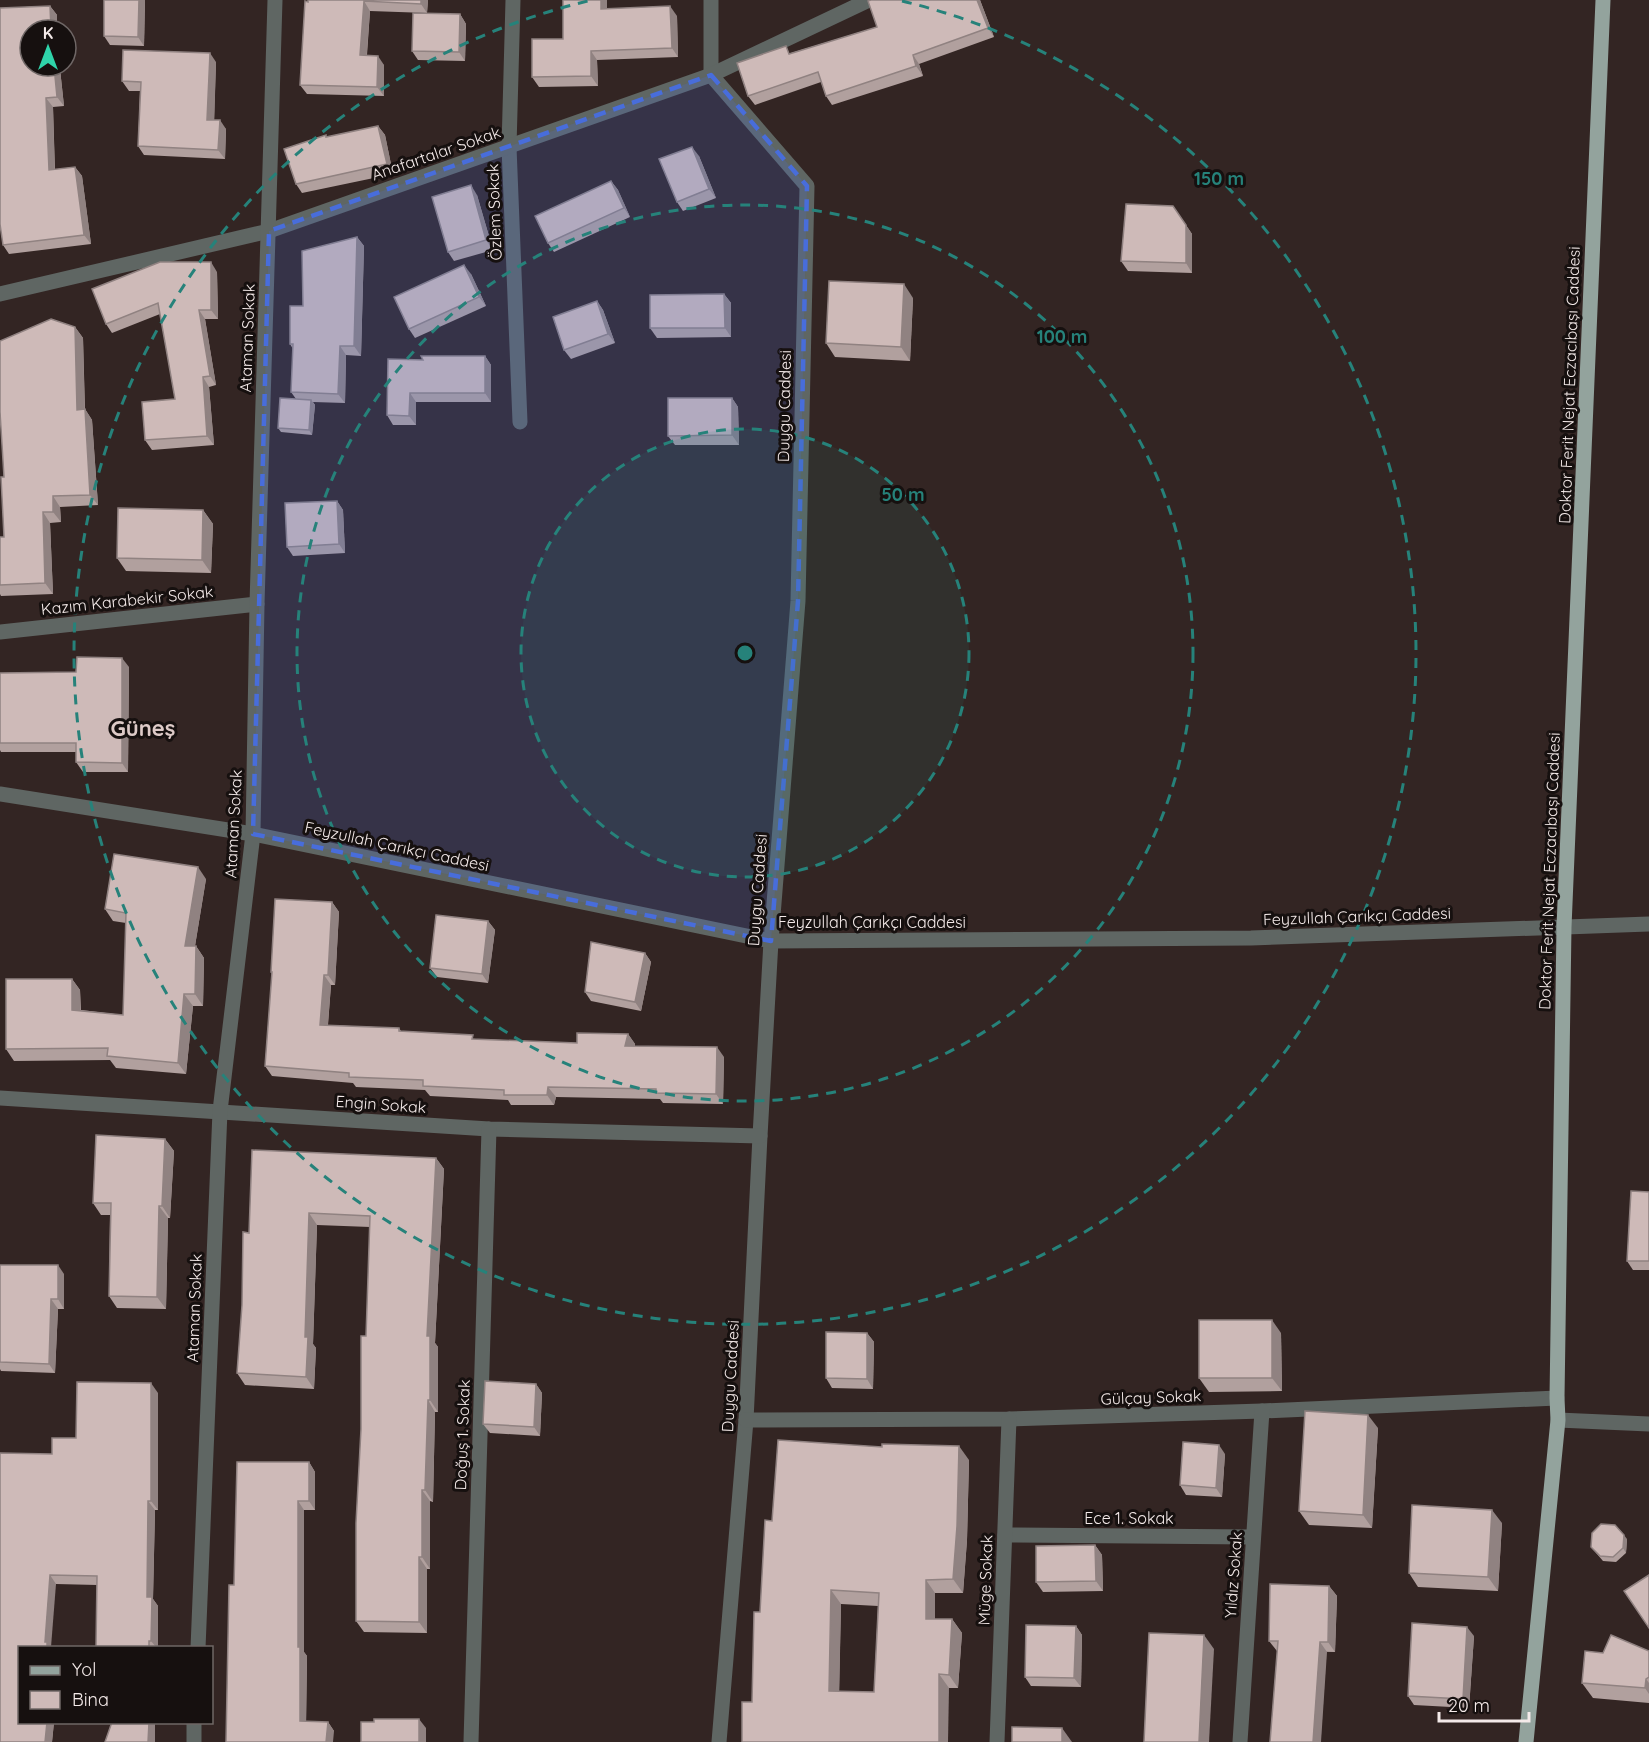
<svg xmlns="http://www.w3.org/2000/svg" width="1649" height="1742" viewBox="0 0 1649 1742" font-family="Quicksand,sans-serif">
	<rect width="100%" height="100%" fill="#332523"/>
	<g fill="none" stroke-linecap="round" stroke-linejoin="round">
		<g stroke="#5f6663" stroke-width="15">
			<path d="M513,0L509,147L520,422"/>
			<path d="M711,0V75L807,186L798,601L771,941L760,1136L746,1420L719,1742"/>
			<path d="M0,294L269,231L711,75L869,0"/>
			<path d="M0,632L257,604"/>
			<path d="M0,794L253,834L771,941L1251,938L1649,924"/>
			<path d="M0,1098L489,1129L760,1136"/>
			<path d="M746,1420L1009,1419L1262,1411L1557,1398"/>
			<path d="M1558,1420L1649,1424"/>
			<path d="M1005,1535L1253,1537"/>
			<path d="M198,1648L220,1111L253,834L257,604L275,0"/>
			<path d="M194,1742V1722"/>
			<path d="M471,1742L489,1129"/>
			<path d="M997,1742L1009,1419"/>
			<path d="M1240,1742L1262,1411"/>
		</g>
		<path stroke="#93a39d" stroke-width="15" d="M1526,1742L1558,1420L1557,1398L1564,927L1603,0"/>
	</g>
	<g fill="#b1a09e" fill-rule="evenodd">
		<path d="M145,0L144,46L110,45L104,36Z"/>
		<path d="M428,0L427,13L370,11L367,55L384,65V96L307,94L300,85L308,2Z"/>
		<path d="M607,0V9L677,16L678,57L597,60L598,86L539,87L532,77L563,39Z"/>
		<path d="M871,0H980L994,37L919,64L923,76L832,105L826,96L821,82L755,105L748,96L791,53L877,27Z"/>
		<path d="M50,6L57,15V30H30V66H59L60,69L64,106L53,107L55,170L75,167L82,176L91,244L9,254L3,245L0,224V8Z"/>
		<path d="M460,14L466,24L465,61L418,60L412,51Z"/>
		<path d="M216,62L214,120L226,129L225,159L144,155L138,146L140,91H129L122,81Z"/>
		<path d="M378,126L385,135L393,174L302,193L296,184L327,137Z"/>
		<path d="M699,156L716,198L683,211L677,202Z"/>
		<path d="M611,181L618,190L630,217L554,252L548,243Z"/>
		<path d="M477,195L493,250L454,261L448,252Z"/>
		<path d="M1173,206L1192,234V273L1128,271L1121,261Z"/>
		<path d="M357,237L364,246L361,356L346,355L345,403L313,402L315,405L312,435L281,432L278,428L296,399L291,392L293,349L290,344L303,306Z"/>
		<path d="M217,272L218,319H205L216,385L209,387L214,445L152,450L145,440L175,399L160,314L112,333L106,324Z"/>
		<path d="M471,274L486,306L415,338L409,329Z"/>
		<path d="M724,294L731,303V337L657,338L650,328Z"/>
		<path d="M913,298L910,361L835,357L826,343Z"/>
		<path d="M597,301L603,310L615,343L571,359L564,350Z"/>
		<path d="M75,327L83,338L85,409L92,420L98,505L60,507L61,522L50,523L53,594L1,596L0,594V537H4V477Z"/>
		<path d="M485,356L491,365V402H416V425H393L387,415L423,360Z"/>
		<path d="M732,398L738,407L739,445H675L668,436Z"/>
		<path d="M337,501L343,510L345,553L293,556L287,547Z"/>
		<path d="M203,510L213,524L211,573L126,571L117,558Z"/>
		<path d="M129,667L128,772H83L76,762V752H1L0,750V673L76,672Z"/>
		<path d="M206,879L195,946H196L204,958L203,1006H193L186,1074L116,1068L110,1060L14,1061L6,1049L72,979L80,990L81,1010L123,1015L126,923L113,921L105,909Z"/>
		<path d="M332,902L339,912L335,985H331L328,1025L399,1028L401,1031L476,1039L577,1043L628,1034L635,1044V1046L724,1057L723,1104L663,1103L660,1099L556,1097L554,1105H511L508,1100L430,1096L425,1090L356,1087L353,1083L272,1076L265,1066L272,974L271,972Z"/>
		<path d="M488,921L495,930L488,983L437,977L430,968Z"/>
		<path d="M645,953L651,962L641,1011L591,1001L585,992Z"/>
		<path d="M165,1139L174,1151L170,1218H168L166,1309L117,1308L109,1296L110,1215H101L93,1203Z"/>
		<path d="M436,1158L444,1169L435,1343L438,1347V1412H435L433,1502L430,1501V1569H427V1633L364,1632L356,1621L370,1227L317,1225L313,1344L316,1348L314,1389L245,1385L237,1373L249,1233Z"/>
		<path d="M1649,1192V1270H1633L1627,1261Z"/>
		<path d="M0,1265L64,1274V1309H58L55,1373L1,1371L0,1369Z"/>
		<path d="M867,1333L874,1342L873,1389L832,1388L826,1378Z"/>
		<path d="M1281,1333L1282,1391L1209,1392L1199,1378Z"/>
		<path d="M536,1384L542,1393L540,1436L490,1433L483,1424Z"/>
		<path d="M158,1393V1510H155L153,1599L158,1606V1647H96L97,1585L56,1584L20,1647L54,1722L52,1742H0L52,1454L76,1438Z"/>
		<path d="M1378,1428L1372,1528L1309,1525L1299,1511Z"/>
		<path d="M1225,1454L1222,1497L1186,1495L1180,1485Z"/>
		<path d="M969,1460L967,1540L963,1593H935V1619H952L962,1633L958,1688H949L752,1702L760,1612L772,1521ZM841,1604L878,1606L874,1692L839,1691Z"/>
		<path d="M309,1462L315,1472V1510H304V1652L307,1656L306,1722H328L334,1731L226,1742L234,1585Z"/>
		<path d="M1502,1523L1498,1591L1418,1587L1409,1573Z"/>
		<path d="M1627,1539L1626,1553L1616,1562L1603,1561L1591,1547Z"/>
		<path d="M1095,1545L1102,1555L1103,1591L1043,1592L1036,1582Z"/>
		<path d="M1329,1586L1337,1596L1335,1652L1277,1651L1269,1641Z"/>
		<path d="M1076,1626L1082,1635L1081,1687L1031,1686L1025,1677Z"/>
		<path d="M1474,1636L1469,1708L1414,1705L1408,1696Z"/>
		<path d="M1649,1651V1703L1593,1698L1582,1683L1603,1653Z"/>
	</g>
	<g fill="#908281">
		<path d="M139,0H145L144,46L138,37Z"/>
		<path d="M421,0H428L427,13L421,4Z"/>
		<path d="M601,0H607V18L601,9Z"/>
		<path d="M977,0H980L994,37L988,28Z"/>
		<path d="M364,1L370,11L366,64L360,55Z"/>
		<path d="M50,6L57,15V30H51Z"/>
		<path d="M670,6L677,16L678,57L672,48Z"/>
		<path d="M460,14L466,24L465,61L459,52Z"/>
		<path d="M591,51L597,60L598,86L591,76Z"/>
		<path d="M210,53L216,62L214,129L207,120Z"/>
		<path d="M913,55L919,64L923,76L916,66Z"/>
		<path d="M378,56L384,65V96L377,87Z"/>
		<path d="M54,66H59L60,69L64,106L57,97Z"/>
		<path d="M46,98L53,107L55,179L49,170Z"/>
		<path d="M220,120L226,129L225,159L218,150Z"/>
		<path d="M378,126L385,135L393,174L387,164Z"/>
		<path d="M692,147L699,156L716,198L709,189Z"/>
		<path d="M75,167L82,176L91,244L84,235Z"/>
		<path d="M611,181L618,190L630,217L624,208Z"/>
		<path d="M471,185L477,195L493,250L486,240Z"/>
		<path d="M1186,225L1192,234V273L1186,263Z"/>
		<path d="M357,237L364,246L361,356L354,346Z"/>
		<path d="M211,262L217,272L218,319L211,310Z"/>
		<path d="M464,265L471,274L486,306L479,297Z"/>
		<path d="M904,284L913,298L910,361L901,347Z"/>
		<path d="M724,294L731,303V337L725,328Z"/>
		<path d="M597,301L603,310L615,343L608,334Z"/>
		<path d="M199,310L205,319L216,385L210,376Z"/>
		<path d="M75,327L83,338L85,420L77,410Z"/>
		<path d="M340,346L346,355L345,403L338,394Z"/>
		<path d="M485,356L491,365V402L485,393Z"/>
		<path d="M203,377L209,387L214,445L207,436Z"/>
		<path d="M410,393L416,402V425L409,416Z"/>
		<path d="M732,398L738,407L739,445L732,435Z"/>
		<path d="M311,400L315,405L312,435L309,430Z"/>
		<path d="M85,409L92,420L98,505L90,495Z"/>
		<path d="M53,496L60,507L61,522L53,512Z"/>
		<path d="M337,501L343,510L345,553L339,544Z"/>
		<path d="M203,510L213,524L211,573L202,560Z"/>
		<path d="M43,512L50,523L53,594L45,583Z"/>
		<path d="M122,658L129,667L128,772L122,763Z"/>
		<path d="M198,867L206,879L193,958L185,946Z"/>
		<path d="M332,902L339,912L335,985L328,975Z"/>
		<path d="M488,921L495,930L488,983L482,974Z"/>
		<path d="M196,946L204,958L203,1006L195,994Z"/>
		<path d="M645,953L651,962L641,1011L635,1002Z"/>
		<path d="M324,975L331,985L327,1035L320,1025Z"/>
		<path d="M72,979L80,990L81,1021L72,1010Z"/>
		<path d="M184,994L193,1006L186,1074L178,1063Z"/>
		<path d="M628,1034L635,1044L633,1056L625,1046Z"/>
		<path d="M717,1047L724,1057L723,1104L716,1094Z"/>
		<path d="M548,1087L556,1097L554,1105L547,1095Z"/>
		<path d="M165,1139L174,1151L170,1218L162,1206Z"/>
		<path d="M436,1158L444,1169L435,1343L438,1347V1412L430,1400L427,1336Z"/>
		<path d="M159,1206L168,1218L166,1309L157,1297Z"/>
		<path d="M309,1213L317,1225L313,1344L316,1348L314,1389L306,1377L305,1337Z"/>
		<path d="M58,1265L64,1274V1309L58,1299Z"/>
		<path d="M51,1299L58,1309L55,1373L49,1364Z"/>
		<path d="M1272,1320L1281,1333L1282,1391L1272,1378Z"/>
		<path d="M867,1333L874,1342L873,1389L867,1379Z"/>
		<path d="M151,1383L158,1393V1510L151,1501Z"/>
		<path d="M536,1384L542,1393L540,1436L534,1427Z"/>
		<path d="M428,1400L435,1412L433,1502L425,1490Z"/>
		<path d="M1368,1415L1378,1428L1372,1528L1363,1515Z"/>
		<path d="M1219,1445L1225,1454L1222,1497L1216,1488Z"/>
		<path d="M959,1446L969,1460L967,1540L963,1593L953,1579Z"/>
		<path d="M309,1462L315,1472V1510L309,1501Z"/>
		<path d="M422,1490L430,1501V1569L422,1557Z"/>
		<path d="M148,1501L155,1510L153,1599L158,1606V1647H156L151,1641L147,1597Z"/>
		<path d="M298,1501L304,1510V1652L307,1656L306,1731L300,1721L298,1647Z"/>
		<path d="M1492,1510L1502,1523L1498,1591L1488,1577Z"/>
		<path d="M1624,1535L1627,1539L1626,1553L1623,1548Z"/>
		<path d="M1095,1545L1102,1555L1103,1591L1096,1581Z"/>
		<path d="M419,1557L427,1569V1633L419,1622Z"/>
		<path d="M50,1575L56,1584L51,1647H47L45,1642Z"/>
		<path d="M926,1580L935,1593V1632L926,1619Z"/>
		<path d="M1329,1586L1337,1596L1335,1652L1328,1642Z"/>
		<path d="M831,1590L841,1604L839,1704L829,1691Z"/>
		<path d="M952,1619L962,1633L958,1688L949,1675Z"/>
		<path d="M1076,1626L1082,1635L1081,1687L1074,1678Z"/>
		<path d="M1467,1627L1474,1636L1469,1708L1463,1699Z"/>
		<path d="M1204,1635L1214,1649L1209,1742H1199Z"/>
		<path d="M1320,1642L1327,1652L1321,1742H1313Z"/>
		<path d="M939,1674L949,1688L948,1742H939Z"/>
		<path d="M1646,1679L1649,1683V1694L1645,1688Z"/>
		<path d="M419,1719L426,1728V1742H419Z"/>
		<path d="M47,1722H54L52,1742H45Z"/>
		<path d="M149,1722H155V1742H148Z"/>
		<path d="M328,1722L334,1731L333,1742H326Z"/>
		<path d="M1062,1728L1072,1742H1062Z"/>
	</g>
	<g fill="#cebab8" stroke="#908281" stroke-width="1.5" fill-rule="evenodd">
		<path d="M104,0H139L138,37L104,36Z"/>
		<path d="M308,0H421V4L364,1L360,55L378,56L377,87L300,85L305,1L308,2Z"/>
		<path d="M563,0H601V9L670,6L672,48L591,51V76L532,77V39H563Z"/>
		<path d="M871,0H977L988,28L913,55L916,66L826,96L818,72L748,96L737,63L786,46L789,54L877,27L868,1Z"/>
		<path d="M50,6L51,30H30V66H54L57,97L46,98L49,170L75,167L84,235L3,245L0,224V8Z"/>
		<path d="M413,13L460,14L459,52L412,51Z"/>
		<path d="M123,50L210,53L207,120H220L218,150L138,146L141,82L122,81Z"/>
		<path d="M378,126L387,164L296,184L284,149L326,135V137Z"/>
		<path d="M692,147L709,189L677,202L659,159Z"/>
		<path d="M611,181L624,208L548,243L535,216Z"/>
		<path d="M471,185L486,240L448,252L432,197Z"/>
		<path d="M1126,204L1173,206L1186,225V263L1121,261Z"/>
		<path d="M357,237L354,346H340L338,394L291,392L293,344H290V306H303L302,251Z"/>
		<path d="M160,262H211V310H199L210,376L203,377L207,436L145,440L142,402L175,399L158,303L106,324L92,289Z"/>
		<path d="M464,265L479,297L409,329L394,297Z"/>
		<path d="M829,281L904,284L901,347L826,343Z"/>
		<path d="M724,294L725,328H650V295Z"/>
		<path d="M597,301L608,334L564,350L553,317Z"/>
		<path d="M51,319L75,327L77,410L85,409L90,495L53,496V512H43L45,583L0,585V537H4L1,477H4L0,412V341Z"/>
		<path d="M421,356H485V393H410L409,416L387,415L388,359L423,360Z"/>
		<path d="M280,398L311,400L309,430L278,428Z"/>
		<path d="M668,398H732V435L668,436Z"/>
		<path d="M337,501L339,544L287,547L285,503Z"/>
		<path d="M118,508L203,510L202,560L117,558Z"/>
		<path d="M77,657L122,658V763L76,762V743H0V673L76,672Z"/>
		<path d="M114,854L198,867L185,946H196L195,994H184L178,1063L107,1056L108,1048L6,1049V979H72V1010L123,1015L126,913L105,909Z"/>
		<path d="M275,899L332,902L328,975H324L320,1025L399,1028V1031L473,1035L472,1039L577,1043V1033L628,1034L625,1046L717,1047L716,1094L656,1093V1089L548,1087L547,1095H504V1090L423,1086V1080L349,1077V1073L265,1066L272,972H271Z"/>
		<path d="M436,915L488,921L482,974L430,968Z"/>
		<path d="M591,942L645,953L635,1002L585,992Z"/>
		<path d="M96,1135L165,1139L162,1206H159L157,1297L109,1296L111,1203H93Z"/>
		<path d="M252,1150L436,1158L427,1336H430V1400H428L425,1490H422V1557H419V1622L356,1621V1523L361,1429V1336H366L370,1216L309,1213L305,1337H308L306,1377L237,1373L242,1305L243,1232L249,1233Z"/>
		<path d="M1631,1191L1649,1192V1261H1627Z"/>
		<path d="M0,1265H58V1299H51L49,1364L0,1362Z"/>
		<rect x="1199" y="1320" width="73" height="58"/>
		<path d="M826,1332L867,1333V1379L826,1378Z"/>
		<path d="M485,1381L536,1384L534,1427L483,1424Z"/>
		<path d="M77,1382L151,1383V1501H148L147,1597H152L151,1641H149V1647H96L97,1576L50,1575L45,1642H47V1647H20V1722H47L45,1742H0V1453L52,1454V1438H76Z"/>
		<path d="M1305,1411L1368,1415L1363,1515L1299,1511Z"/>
		<path d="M778,1440L882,1447V1444L959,1446L957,1526L953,1579L926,1580V1619H952L949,1675L939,1674V1742H742V1702H752L754,1612H760L765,1520L772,1521ZM831,1590L879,1593L874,1692L829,1691Z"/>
		<path d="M1183,1442L1219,1445L1216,1488L1180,1485Z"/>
		<path d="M237,1462H309V1501H298V1647H300V1721L328,1722L326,1742H226L229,1585H234Z"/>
		<path d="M1412,1505L1492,1510L1488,1577L1409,1573Z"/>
		<path d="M1601,1524L1615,1525L1624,1535L1623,1548L1613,1557L1600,1556L1591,1547L1592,1533Z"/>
		<path d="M1095,1545L1096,1581L1036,1582V1546Z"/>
		<path d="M1649,1575V1628L1624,1591Z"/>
		<path d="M1270,1584L1329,1586L1328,1642H1320L1313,1742H1270L1278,1641H1269Z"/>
		<path d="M1412,1623L1467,1627L1463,1699L1408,1696Z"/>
		<path d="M1026,1625L1076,1626L1074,1678L1025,1677Z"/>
		<path d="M1149,1633L1204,1635L1199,1742H1144Z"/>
		<path d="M1611,1635L1649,1651V1677L1646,1679L1645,1688L1582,1683L1585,1651L1603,1653Z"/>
		<path d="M374,1719H419V1742H361V1722H374Z"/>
		<path d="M112,1722H149L148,1742H105Z"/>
		<path d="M1012,1727L1062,1728V1742H1012Z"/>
	</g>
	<path fill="#486ddb" fill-opacity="0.2" stroke="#486ddb" stroke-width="4.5" stroke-dasharray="12 8" stroke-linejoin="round" d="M711,75L807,186L798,601L771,941L253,834L269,231Z"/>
	<circle cx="745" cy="653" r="224" fill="#26827a" fill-opacity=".12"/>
	<g fill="none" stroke="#26827a" stroke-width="3" stroke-dasharray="10 8">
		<circle cx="745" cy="653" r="224"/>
		<circle cx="745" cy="653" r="448"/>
		<path d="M902 1A671 671 0 1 1 588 1"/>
	</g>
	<g text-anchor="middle" stroke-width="6" stroke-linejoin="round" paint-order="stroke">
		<g font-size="16" fill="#f4eae9" stroke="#16100f">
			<text transform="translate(436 153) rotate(-19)" y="6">Anafartalar Sokak</text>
			<text transform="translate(494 212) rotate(-92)" y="6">Özlem Sokak</text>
			<text transform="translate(247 338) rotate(-88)" y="6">Ataman Sokak</text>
			<text transform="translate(1569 385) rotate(-88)" y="6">Doktor Ferit Nejat Eczacıbaşı Caddesi</text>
			<text transform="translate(784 406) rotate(-89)" y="6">Duygu Caddesi</text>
			<text transform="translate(127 600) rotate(-6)" y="6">Kazım Karabekir Sokak</text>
			<text transform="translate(233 824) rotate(-87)" y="6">Ataman Sokak</text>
			<text transform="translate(397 846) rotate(12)" y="6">Feyzullah Çarıkçı Caddesi</text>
			<text transform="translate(1549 871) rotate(-88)" y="6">Doktor Ferit Nejat Eczacıbaşı Caddesi</text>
			<text transform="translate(757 890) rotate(-86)" y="6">Duygu Caddesi</text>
			<text transform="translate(1357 916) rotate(-2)" y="6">Feyzullah Çarıkçı Caddesi</text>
			<text x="872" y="928">Feyzullah Çarıkçı Caddesi</text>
			<text transform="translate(381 1104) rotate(4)" y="6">Engin Sokak</text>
			<text transform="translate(194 1308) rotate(-88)" y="6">Ataman Sokak</text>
			<text transform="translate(730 1376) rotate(-87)" y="6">Duygu Caddesi</text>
			<text transform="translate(1151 1397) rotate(-2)" y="6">Gülçay Sokak</text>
			<text transform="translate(462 1435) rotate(-88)" y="6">Doğuş 1. Sokak</text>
			<text x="1129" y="1524">Ece 1. Sokak</text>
			<text transform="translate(1233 1575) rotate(-86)" y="6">Yıldız Sokak</text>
			<text transform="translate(985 1580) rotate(-88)" y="6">Müge Sokak</text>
		</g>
		<g font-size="22" font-weight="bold" fill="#ddcac7" stroke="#16100f">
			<text x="143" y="736">Güneş</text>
		</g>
	</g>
	<circle cx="745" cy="653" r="9" fill="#26827a" stroke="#16100f" stroke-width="3"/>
	<g font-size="18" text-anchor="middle" font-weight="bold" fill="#26827a" stroke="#16100f" stroke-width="6" stroke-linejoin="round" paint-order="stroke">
		<text x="1219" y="185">150 m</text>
		<text x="1062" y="343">100 m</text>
		<text x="903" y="501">50 m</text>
	</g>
	<rect x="18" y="1646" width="195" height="78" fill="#16100f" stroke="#6f6766" stroke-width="1.5"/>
	<rect x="30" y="1666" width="30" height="9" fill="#93a39d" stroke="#6f6766" stroke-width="1.5"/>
	<text x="72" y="1676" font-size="18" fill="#f4eae9">Yol</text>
	<rect x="30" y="1691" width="30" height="18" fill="#cebab8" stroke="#6f6766" stroke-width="1.5"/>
	<text x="72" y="1706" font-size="18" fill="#f4eae9">Bina</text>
	<g transform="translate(48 48)"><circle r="28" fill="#16100f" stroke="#6f6766" stroke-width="1.5"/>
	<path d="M0-4.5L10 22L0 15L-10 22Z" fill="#2fd4aa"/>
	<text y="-9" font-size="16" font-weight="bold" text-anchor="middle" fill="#f4eae9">K</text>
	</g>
	<path d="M1439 1712v9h90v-9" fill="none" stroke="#f4eae9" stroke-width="3"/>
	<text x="1448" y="1712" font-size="18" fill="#f4eae9" stroke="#16100f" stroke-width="4.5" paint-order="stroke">20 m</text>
</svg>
